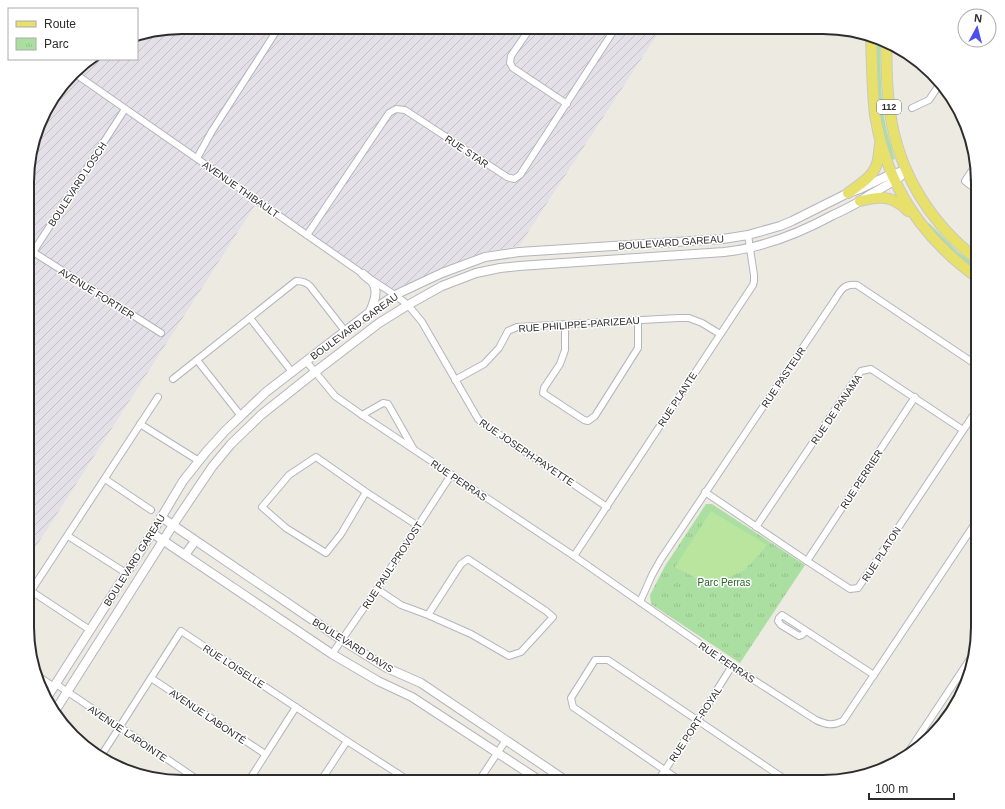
<svg xmlns="http://www.w3.org/2000/svg" width="1005" height="809" viewBox="0 0 1005 809" font-family="Helvetica,sans-serif">
	<defs>
		<pattern id="industrial-furrows" width="10" height="10" patternUnits="userSpaceOnUse"><rect width="10" height="10" fill="#e3e0e7"/><path d="M-1 1l2-2M0 10L10 0M9 11l2-2" fill="none" stroke="#c3c0c6"/></pattern>
		<pattern id="park-tufts" width="24" height="20" patternUnits="userSpaceOnUse"><rect width="24" height="20" fill="#abdfa2"/><path d="M3 7l-1-3M5 7V3M7 7l1-3M15 17l-1-3M17 17v-4M19 17l1-3" fill="none" stroke="#93c08c"/></pattern>
	</defs>
	<rect width="100%" height="100%" fill="#edeae1"/>
	<path fill="url(#industrial-furrows)" d="M182,27H662L519,246L483,252L394,294L255,205L28,559V162L48,105L80,65L91,59H137V35Z"/>
	<g fill="#abdfa2">
		<path d="M876,37L880,38C881,64 880,91 884,117C886,131 891,145 895,159L892,160C888,148 884,135 881,121C876,94 877,65 876,37Z"/>
		<path d="M929,223L958,252L978,267V272L967,263L966,264L948,248L930,228V226H929L928,225Z"/>
	</g>
	<path fill="url(#park-tufts)" d="M706,504H712L805,565L740,663L651,604L650,595L665,566Z"/>
	<path fill="#bae59f" d="M711,511L767,545L759,555L743,571L725,579L700,580L675,567Z"/>
	<g fill="none" stroke-linecap="round" stroke-linejoin="round">
		<g stroke="#b4b4bf" stroke-width="8">
			<g id="minor">
				<path d="M531,27L511,56L510,63L513,68L567,104"/>
				<path d="M74,73L363,274L395,295L408,305L422,322L478,419L485,425L551,469L607,507"/>
				<path d="M912,108L929,100L939,85"/>
				<path d="M197,158L212,131L279,27"/>
				<path d="M975,166L965,181L978,191"/>
				<path d="M307,235L389,113L396,109L405,110L460,146L507,177L514,179L520,175L616,27"/>
				<path d="M33,252L161,333"/>
				<path d="M28,260L125,109"/>
				<path d="M250,318L292,372"/>
				<path d="M565,324V350L560,364L544,388L543,393L584,420L588,421L595,416L638,348V320"/>
				<path d="M197,360L241,416"/>
				<path d="M306,361L335,396L362,415L574,556L640,602L732,666L816,720C827,725 832,726 843,721L978,519"/>
				<path d="M173,379L296,281C302,281 306,282 310,286L345,331"/>
				<path d="M455,380L484,364L499,348L508,331L517,327L678,318H689L702,323L720,334"/>
				<path d="M362,415L383,403L388,404L413,448"/>
				<path d="M140,424L199,461"/>
				<path d="M105,479L151,510"/>
				<path d="M366,492L341,534L326,553L286,528L262,507L289,475L316,457L366,492L418,526"/>
				<path d="M705,492L807,561L850,589L858,588L978,408"/>
				<path d="M756,527L861,371L871,369L963,430"/>
				<path d="M68,536L126,573"/>
				<path d="M574,556L753,285L754,281V275L748,235"/>
				<path d="M807,561L915,397"/>
				<path d="M377,589L401,605L428,615L471,634L509,656L521,652L553,617L546,611L468,559L461,564L428,615"/>
				<path d="M31,591L90,630"/>
				<path d="M27,597L158,397"/>
				<path d="M640,602L652,575L661,559L836,298C842,288 845,284 857,285L978,366"/>
				<path d="M806,631L802,635L799,636L781,625L778,621L779,618L782,615L874,675"/>
				<path d="M332,654L377,589L451,475"/>
				<path d="M38,676L54,687"/>
				<path d="M151,678L265,754"/>
				<path d="M56,684L201,782"/>
				<path d="M909,751L974,653"/>
				<path d="M101,756L181,631L347,741L411,782"/>
				<path d="M248,782L296,707"/>
				<path d="M320,782L347,741"/>
				<path d="M391,782L397,773"/>
				<path d="M478,782L506,740"/>
				<path d="M657,782L698,720L732,666"/>
				<path d="M682,782L573,707L571,698L595,660H608L789,782"/>
			</g>
		</g>
		<g stroke="#b4b4bf" stroke-width="10">
			<g id="tertiary">
				<path d="M363,274C366,277 371,280 373,283C379,292 373,304 370,312"/>
				<path d="M161,517L342,640L387,668L421,683L568,782"/>
				<path d="M152,533L332,654L378,681L412,697L542,782"/>
				<path d="M185,555L195,541"/>
				<path d="M46,699L152,533L183,481L206,452L225,431L266,392L370,312L395,295L442,273L485,257L519,252L723,239L748,235L780,226L792,221L848,193L860,189L887,176L906,170"/>
				<path d="M55,711L173,525L212,467L231,444L261,415L315,372L379,323L408,305L442,286L476,273L500,268L519,266L724,252C763,248 798,234 833,215C842,211 852,206 860,201C864,199 867,196 871,194C880,189 890,184 900,177"/>
			</g>
		</g>
		<g stroke="#c8c8c8" stroke-width="12">
			<g id="primary">
				<path d="M871,36C872,62 872,89 875,115C886,184 922,238 978,278"/>
				<path d="M886,41C887,64 886,88 890,112C898,171 930,224 978,260"/>
				<path d="M848,193C857,186 872,178 876,166C879,160 879,151 880,144"/>
				<path d="M860,201C873,198 886,195 898,203C902,205 905,208 908,211"/>
			</g>
		</g>
		<use href="#minor" stroke="#fff" stroke-width="6"/>
		<use href="#tertiary" stroke="#fff" stroke-width="8"/>
		<use href="#primary" stroke="#e7e16c" stroke-width="10"/>
	</g>
	<g text-anchor="middle" stroke-width="3" stroke-linejoin="round" paint-order="stroke">
		<rect fill="#fff" stroke="#6c6c6c" stroke-width="1" x="877" y="100" width="24" height="14" rx="3"/>
		<g font-size="9" font-weight="bold" fill="#2d2d2d">
			<text x="889" y="110">112</text>
		</g>
		<g font-size="10" fill="#2d2d2d" stroke="#fff">
			<text transform="translate(467 151) rotate(34)" y="4">RUE STAR</text>
			<text transform="translate(77 184) rotate(-57)" y="4">BOULEVARD LOSCH</text>
			<text transform="translate(241 189) rotate(35)" y="4">AVENUE THIBAULT</text>
			<text transform="translate(671 242) rotate(-4)" y="4">BOULEVARD GAREAU</text>
			<text transform="translate(97 293) rotate(32)" y="4">AVENUE FORTIER</text>
			<text transform="translate(579 324) rotate(-4)" y="4">RUE PHILIPPE-PARIZEAU</text>
			<text transform="translate(354 326) rotate(-36)" y="4">BOULEVARD GAREAU</text>
			<text transform="translate(783 377) rotate(-56)" y="4">RUE PASTEUR</text>
			<text transform="translate(677 399) rotate(-57)" y="4">RUE PLANTE</text>
			<text transform="translate(836 409) rotate(-56)" y="4">RUE DE PANAMA</text>
			<text transform="translate(527 452) rotate(34)" y="4">RUE JOSEPH-PAYETTE</text>
			<text transform="translate(861 479) rotate(-57)" y="4">RUE PERRIER</text>
			<text transform="translate(459 480) rotate(34)" y="4">RUE PERRAS</text>
			<text transform="translate(881 554) rotate(-57)" y="4">RUE PLATON</text>
			<text transform="translate(134 560) rotate(-58)" y="4">BOULEVARD GAREAU</text>
			<text transform="translate(392 565) rotate(-57)" y="4">RUE PAUL-PROVOST</text>
			<text transform="translate(353 645) rotate(32)" y="4">BOULEVARD DAVIS</text>
			<text transform="translate(727 662) rotate(34)" y="4">RUE PERRAS</text>
			<text transform="translate(234 666) rotate(33)" y="4">RUE LOISELLE</text>
			<text transform="translate(208 716) rotate(34)" y="4">AVENUE LABONTÉ</text>
			<text transform="translate(695 724) rotate(-57)" y="4">RUE PORT-ROYAL</text>
			<text transform="translate(128 733) rotate(34)" y="4">AVENUE LAPOINTE</text>
		</g>
		<g font-size="10" fill="#226621" stroke="#fff">
			<text x="724" y="586">Parc Perras</text>
		</g>
	</g>
	<path d="M0 0H1005V809H0ZM182 34H823A148 148 0 0 1 971 182V627A148 148 0 0 1 823 775H182A148 148 0 0 1 34 627V182A148 148 0 0 1 182 34Z" fill="#fff" fill-rule="evenodd"/>
	<path fill="none" stroke="#2d2d2d" stroke-width="2" d="M182 34H823A148 148 0 0 1 971 182V627A148 148 0 0 1 823 775H182A148 148 0 0 1 34 627V182A148 148 0 0 1 182 34Z"/>
	<rect x="8" y="8" width="130" height="52" fill="#ffffff" stroke="#ababab"/>
	<rect x="16" y="21" width="20" height="6" fill="#e7e16c" stroke="#ababab"/>
	<text x="44" y="28" font-size="12" fill="#2d2d2d">Route</text>
	<rect x="16" y="38" width="20" height="12" fill="url(#park-tufts)" stroke="#ababab"/>
	<text x="44" y="48" font-size="12" fill="#2d2d2d">Parc</text>
	<g transform="translate(977 28) rotate(7)"><circle r="19" fill="#ffffff" stroke="#ababab"/>
	<path d="M0-3L7 15L0 10L-7 15Z" fill="#4e4eed"/>
	<text y="-6" font-size="11" font-weight="bold" text-anchor="middle" fill="#2d2d2d">N</text>
	</g>
	<path d="M869 793v6h85v-6" fill="none" stroke="#2d2d2d" stroke-width="2"/>
	<text x="875" y="793" font-size="12" fill="#2d2d2d" stroke="#ffffff" stroke-width="3" paint-order="stroke">100 m</text>
</svg>
